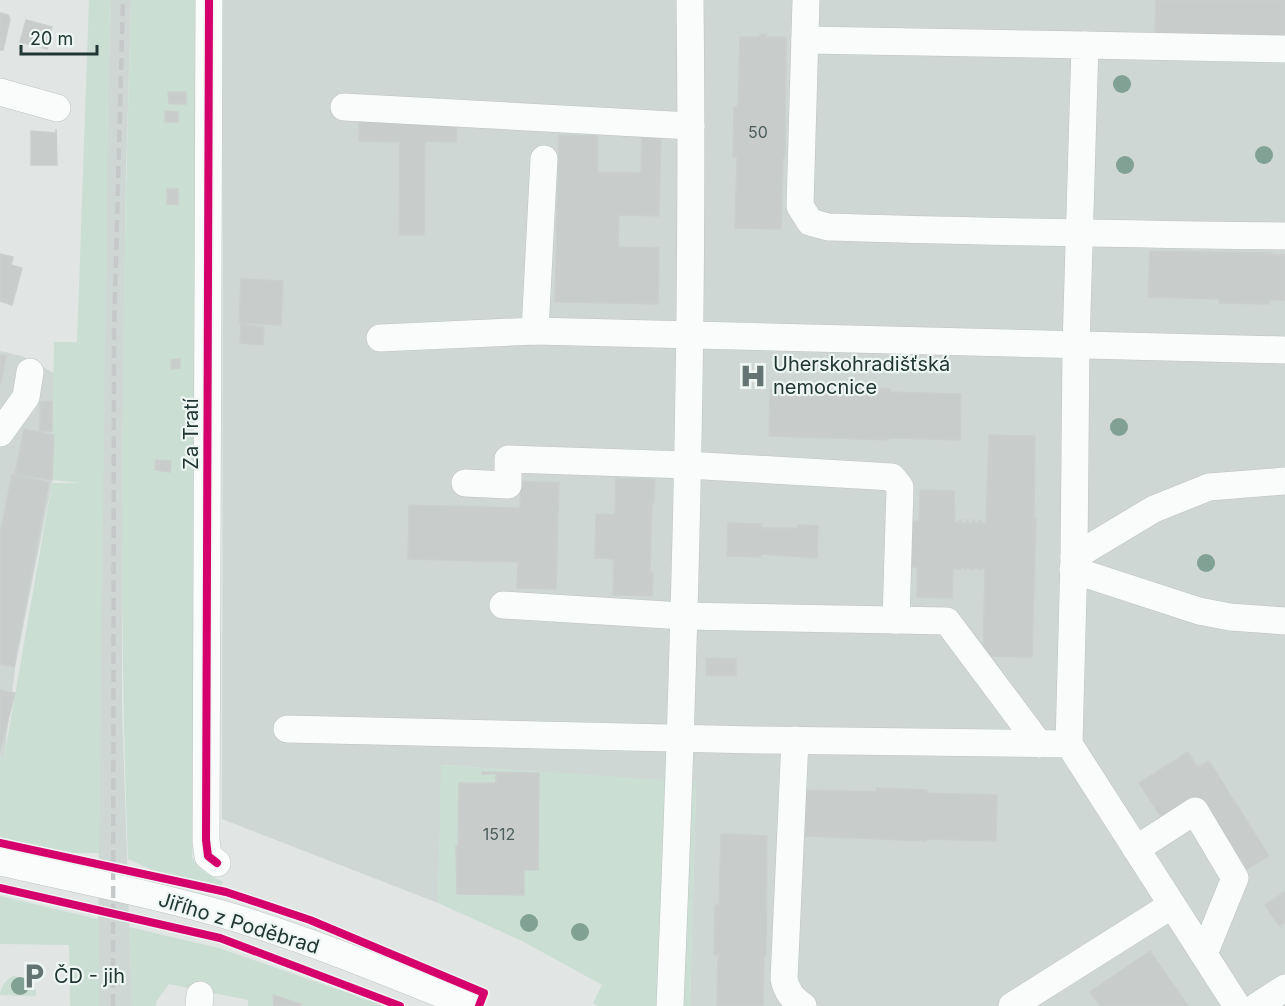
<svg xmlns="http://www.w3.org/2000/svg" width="1285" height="1006" viewBox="0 0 1285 1006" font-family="Inter,sans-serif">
	<rect width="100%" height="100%" fill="#e1e6e5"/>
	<g fill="#cfd7d5">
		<path d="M111,0H131L126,174L122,481V707L132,1006H99L98,948L102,484L108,89Z"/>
		<path d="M219,0H1285V1006H690L696,783L442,765L438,903L222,819L223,228L222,26Z"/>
		<path d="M0,351L22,356L54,373L52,483L15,668L4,759L0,757Z"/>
	</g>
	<g fill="#cbded4">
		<path d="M89,0H111L108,89L99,853H73L0,838V757L4,758L52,483H82L52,480L54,342H77Z"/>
		<path d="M131,0H195L196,707L192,857C199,870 210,875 223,882L222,888L152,870L128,859C117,573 123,286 131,0Z"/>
		<path d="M441,765L696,782L690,1006H598L593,1003L602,985L522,941L438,903Z"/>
		<path d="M0,896L98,919L99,1006H70L69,945L0,944Z"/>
		<path d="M129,927L219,948L386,1006H248V1000L169,984L156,1002V1006H132Z"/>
		<path d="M13,976L31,980L36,990V996L0,995C1,986 5,980 13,976Z"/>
	</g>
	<g fill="#c8cdcc" stroke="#cacfce" stroke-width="1.5">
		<path d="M1156,0H1285V35H1276L1275,38L1155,32Z"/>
		<path d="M0,13L8,15L10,19L3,50H0Z"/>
		<path d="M26,20L52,27L47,49L20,42Z"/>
		<path d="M760,34H766V37H786L785,158H783L781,229L735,228L737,157H733L734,107H738L740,37H760Z"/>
		<path d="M168,92H186V104H169Z"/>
		<path d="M165,111L178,112V122H165Z"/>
		<path d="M359,119L457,122L456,142L425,141L424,235H399L400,142L359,141Z"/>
		<path d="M56,129L57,165H31V131L56,133Z"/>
		<path d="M642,131L661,132L659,216L619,215L618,247L659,248L658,304L555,302L559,135L598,136V172L641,173Z"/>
		<path d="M167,189H178V205L167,204Z"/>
		<path d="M1150,251L1271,253L1270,254L1285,255V300H1269V304L1219,303V299L1148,297Z"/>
		<path d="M0,254L13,257L11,265L22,268L12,305L0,301Z"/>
		<path d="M241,279L283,281L281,325L239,323Z"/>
		<path d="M241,324L264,327L263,345L240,343Z"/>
		<path d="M0,355L6,356L0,385Z"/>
		<path d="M180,359V368L171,369V360Z"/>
		<path d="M840,387L890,389V392L961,394L960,440L889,438V440L769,436L770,390L840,391Z"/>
		<path d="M52,401V431H40V402Z"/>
		<path d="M24,429L54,435L52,480L15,474Z"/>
		<path d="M989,435L1035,436L1034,519H1036L1032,657L983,656L985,569L981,568V570L978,568H974V570L967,568L965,570V568H960V570L953,568L952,598L917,597V567H911L912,521H919L920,490L954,491L955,522L959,523V520H962L961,523H966V520H968V523H973V520H975V523H979V520L981,521V523H986Z"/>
		<path d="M156,460L171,461L170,472L155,470Z"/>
		<path d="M12,475L49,482L14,667L0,664V535Z"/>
		<path d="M616,478L655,479L654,503H652L650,572H653L652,596L613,595L614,559L595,558L596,514L615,515Z"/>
		<path d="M520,481L559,483L556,589L517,588L518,562L408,559L409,505L520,508Z"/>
		<path d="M728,523L761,524V528H798V525L818,526L817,558L761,554L760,557L727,556Z"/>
		<path d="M706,658L736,659V676L706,675Z"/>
		<path d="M0,690L15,693L0,751Z"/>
		<path d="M1188,752L1213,793L1165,823L1139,783Z"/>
		<path d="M1209,761L1269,856L1247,869L1203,800L1213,793L1197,768Z"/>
		<path d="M482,772L539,773L538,870H524V895L457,894L456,846H458L459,783H496V774H482Z"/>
		<path d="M877,788L927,790V793L997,795L996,841L926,839V841L805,836L806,790L876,792Z"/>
		<path d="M721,834L767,836L766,956H764L763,1006H717L718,955H714L715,905H719Z"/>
		<path d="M1285,892V922L1279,926L1265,905Z"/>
		<path d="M1150,951L1188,1006H1100L1090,992Z"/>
		<path d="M273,995L301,1004V1006H274Z"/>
	</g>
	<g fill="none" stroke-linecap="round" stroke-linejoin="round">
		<g stroke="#bec3c2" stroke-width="28">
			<g id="minor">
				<path d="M209,0L206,840L208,856L217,863"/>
				<path d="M806,0L800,206L810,222L828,227C980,232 1132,234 1285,236"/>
				<path d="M805,40L1085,45L1076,346L1074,557L1069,744"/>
				<path d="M1085,45L1285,49"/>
				<path d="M0,92L57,108"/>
				<path d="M344,107L691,126"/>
				<path d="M535,331L544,159"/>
				<path d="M380,338L535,331L1285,350"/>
				<path d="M0,433L26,397L30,372"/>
				<path d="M465,483L508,485V459L687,465L892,477L900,487L896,620"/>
				<path d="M1074,557L1154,509L1209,487L1285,481"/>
				<path d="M1073,570L1199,611L1230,617L1285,621"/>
				<path d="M503,605L683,616L947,621L1039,744"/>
				<path d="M287,729L756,740L1069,744L1237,1006"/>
				<path d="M795,740L784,979C787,992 792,998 803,1006"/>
				<path d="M1136,849L1195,811L1235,878L1204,954"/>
				<path d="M0,862C74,879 149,893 222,914C307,939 389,973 471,1006"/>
				<path d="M199,1006L200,995"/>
				<path d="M670,1006C684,671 694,335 690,0"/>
				<path d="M1012,1006L1172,905"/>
				<path d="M1257,1006L1285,988"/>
			</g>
		</g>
		<use href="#minor" stroke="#fafbfb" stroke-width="27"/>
		<path stroke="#c6c9c9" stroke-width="4.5" stroke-dasharray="12 6" stroke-linecap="butt" d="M113,1006L114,332L123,0"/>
		<g stroke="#eef6f3" stroke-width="11">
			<g id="cycleway">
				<path d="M209,0L206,840L208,856L217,863"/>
				<path d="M0,843L226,892L310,920L484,993L479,1006"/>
				<path d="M0,888L220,938L400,1006"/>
			</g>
		</g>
		<use href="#cycleway" stroke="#d6006c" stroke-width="8"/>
	</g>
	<g fill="#80a193">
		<circle cx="1122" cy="84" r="9"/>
		<circle cx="1264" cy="155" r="9"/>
		<circle cx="1125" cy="165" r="9"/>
		<circle cx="1119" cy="427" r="9"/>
		<circle cx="1206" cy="563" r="9"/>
		<circle cx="529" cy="923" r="9"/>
		<circle cx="580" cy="932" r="9"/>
		<circle cx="20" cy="986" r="9"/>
	</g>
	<defs>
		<g id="hospital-bare" transform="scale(2.07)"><path d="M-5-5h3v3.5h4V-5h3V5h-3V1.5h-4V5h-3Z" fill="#647472" stroke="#eef6f3" stroke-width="2.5" paint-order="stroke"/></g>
		<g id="parking-bare" transform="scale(2.07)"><path d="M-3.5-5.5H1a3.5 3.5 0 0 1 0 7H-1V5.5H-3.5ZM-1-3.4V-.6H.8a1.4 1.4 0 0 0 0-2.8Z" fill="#647472" stroke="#eef6f3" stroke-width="2.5" paint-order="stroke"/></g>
	</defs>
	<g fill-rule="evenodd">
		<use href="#hospital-bare" x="753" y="376"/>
		<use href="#parking-bare" x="34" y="976"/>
	</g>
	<g text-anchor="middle" stroke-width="4.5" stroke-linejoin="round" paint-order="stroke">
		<g font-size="16" fill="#4c5d5b">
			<text x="758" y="138">50</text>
			<text x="499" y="840">1512</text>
		</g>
		<g font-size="20" fill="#213734" stroke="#eef6f3" text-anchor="start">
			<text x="773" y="371">Uherskohradišťská<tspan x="773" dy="23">nemocnice</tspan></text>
			<text x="54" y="983">ČD - jih</text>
		</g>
		<g font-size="20" fill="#213734" stroke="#eef6f3">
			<text transform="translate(191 434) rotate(-90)" y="7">Za Tratí</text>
			<text transform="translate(239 923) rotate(17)" y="7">Jiřího z Poděbrad</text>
		</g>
	</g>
	<path d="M21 45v9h76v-9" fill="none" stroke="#213734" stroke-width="3"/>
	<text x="30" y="45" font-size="18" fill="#213734" stroke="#eef6f3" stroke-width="4.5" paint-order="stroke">20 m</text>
</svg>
